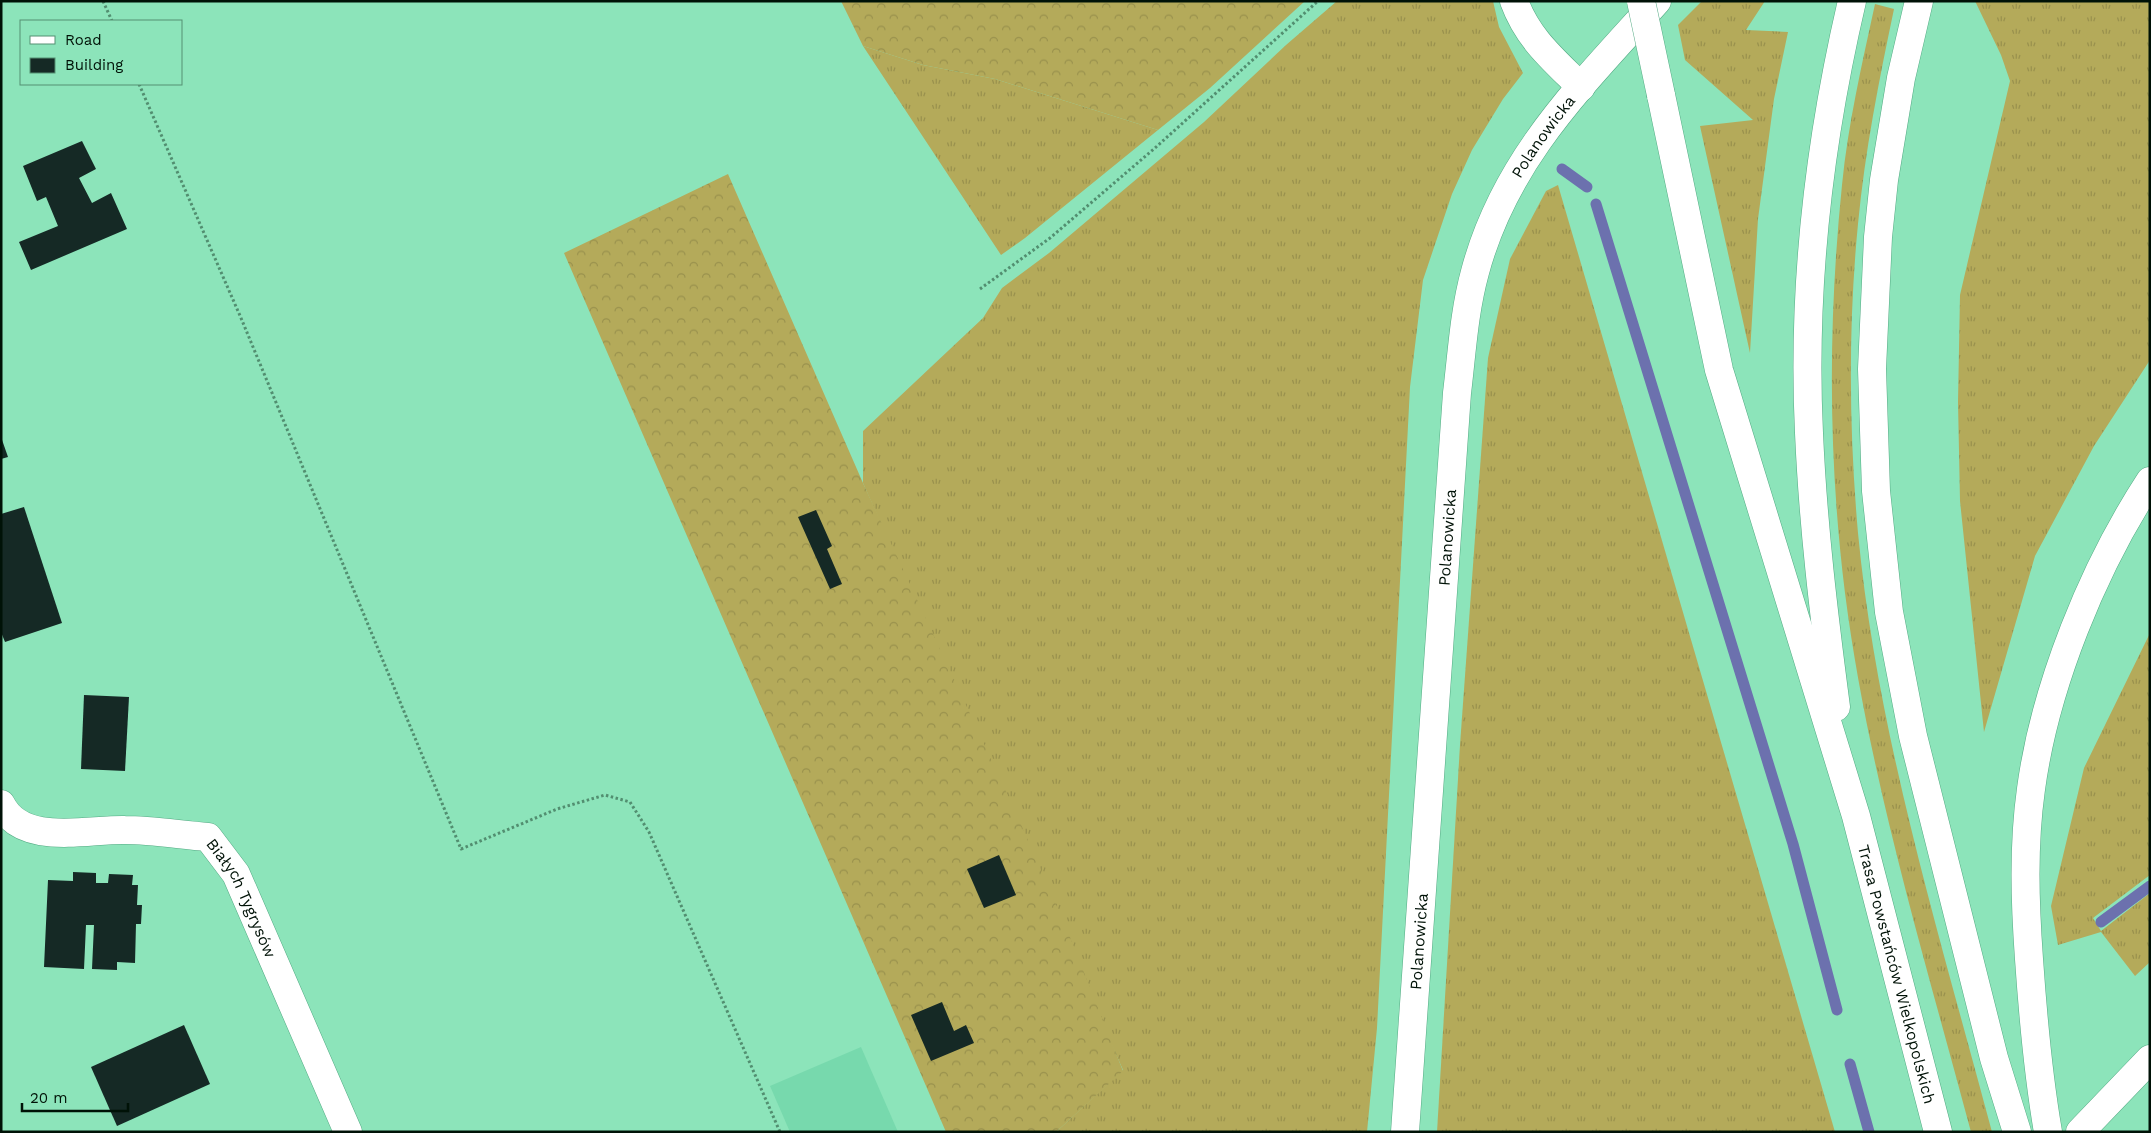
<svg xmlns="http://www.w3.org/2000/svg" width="2151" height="1133" viewBox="0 0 2151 1133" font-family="'Work Sans',sans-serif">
	<defs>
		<pattern id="grass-tufts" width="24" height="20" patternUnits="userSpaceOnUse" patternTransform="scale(1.25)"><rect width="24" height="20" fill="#b4aa5a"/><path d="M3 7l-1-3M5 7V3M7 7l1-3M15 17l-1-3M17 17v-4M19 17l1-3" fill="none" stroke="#99914d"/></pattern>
		<pattern id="forest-crowns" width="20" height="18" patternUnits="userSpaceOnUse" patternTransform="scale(1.25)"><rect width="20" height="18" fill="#b4aa5a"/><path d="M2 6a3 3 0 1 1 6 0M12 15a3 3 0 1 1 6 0" fill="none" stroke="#99914d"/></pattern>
	</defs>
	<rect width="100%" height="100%" fill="#8ce4ba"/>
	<path fill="#77d9ad" d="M861,1047L898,1132H790L770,1086Z"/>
	<g fill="url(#grass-tufts)">
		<path d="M1337,1H1493L1499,27L1523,73L1503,99L1472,150L1452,194L1423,280L1410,387L1377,1028L1367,1132H1056L1123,1070L863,483V431L983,318L1002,288L1049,253L1204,122L1286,45Z"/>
		<path d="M1702,1H1765L1746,30L1788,32L1774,99L1758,219L1750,353L1700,126L1753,120L1685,60L1678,25Z"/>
		<path d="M1975,1H2150V360L2094,446L2035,556L1984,732L1960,501L1958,402L1960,295L2010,81L2001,55Z"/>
		<path d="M1875,4L1894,9C1879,80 1865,151 1858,224C1848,326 1849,431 1858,533C1877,734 1940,937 1992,1132H1971C1924,956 1868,773 1845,593C1828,457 1828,322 1842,185C1848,124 1862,64 1875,4Z"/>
		<path d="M863,46L923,65L995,79L1158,130L1025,238L1001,255Z"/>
		<path d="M1558,185L1835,1132H1437L1460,745L1488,358L1510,259L1546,191Z"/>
		<path d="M2150,633V875L2093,918L2101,931L2150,893V962L2135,976L2101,932L2058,945L2051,906L2084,768Z"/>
	</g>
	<g fill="url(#forest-crowns)">
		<path d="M841,1H1305L1210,88L1158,130L995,79L923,65L863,46Z"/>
		<path d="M728,174L863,483L1016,813L1068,932L1123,1071L1056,1132H946L564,253Z"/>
	</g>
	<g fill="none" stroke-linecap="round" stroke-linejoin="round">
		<g stroke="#6c71ae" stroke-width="11">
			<path d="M1562,169L1587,187"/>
			<path d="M1596,204L1793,844L1837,1010"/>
			<path d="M2101,922L2150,886"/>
			<path d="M1850,1064L1869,1132"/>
		</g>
	</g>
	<g fill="#152925">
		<path d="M82,141L96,169L79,178L92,203L111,193L127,229L31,270L19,242L58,226L46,197L37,201L23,166Z"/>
		<path d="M1,437L8,457L1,459Z"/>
		<path d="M24,507L62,623L5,642L1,632V514Z"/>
		<path d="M816,510L832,546L827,549L842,584L830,589L798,517Z"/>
		<path d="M84,695L129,697L125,771L81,769Z"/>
		<path d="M999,855L1016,895L984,908L967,869Z"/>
		<path d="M73,872L96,873V883H108L109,874L133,875L132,885H138L137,905H142L141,924H136L135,963L117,962V970L92,969L94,925H86L84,969L44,967L48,880L73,881Z"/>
		<path d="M942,1002L954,1031L966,1025L974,1043L931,1061L911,1015Z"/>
		<path d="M184,1025L210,1084L117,1126L91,1067Z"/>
	</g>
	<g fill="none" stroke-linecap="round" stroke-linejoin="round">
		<g stroke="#53aa83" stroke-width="29">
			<g id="minor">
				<path d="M1514,1C1528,39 1553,59 1581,87"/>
				<path id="s1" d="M1,804C22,847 87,829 125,830C152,830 181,835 208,837L236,874L348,1132"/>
				<path id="s2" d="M1405,1132L1457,393C1462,352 1464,312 1475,272C1505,159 1581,86 1657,1"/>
			</g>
		</g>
		<g stroke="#53aa83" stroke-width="29">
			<g id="highway">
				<path d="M1919,1L1901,78L1884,180L1878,237L1872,369L1876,491L1889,612L1913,736L1994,1058L2017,1132"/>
				<path id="s3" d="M1661,95L1719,370L1856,816L1938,1132"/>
				<path d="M1836,707C1824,616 1813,525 1809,433C1802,288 1819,142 1852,1"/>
				<path d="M2048,1132C2038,1074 2033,1017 2029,959C2025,903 2023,846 2031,789C2045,686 2093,568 2150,481"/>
				<path d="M2080,1132L2150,1059"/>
			</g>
		</g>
		<g stroke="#528e70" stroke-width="3" stroke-dasharray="2.5 2.5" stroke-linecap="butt">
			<path d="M103,1L112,21"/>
			<path d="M139,84L241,318L461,849L557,809L605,795L630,802L649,832L780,1132"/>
			<path d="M980,289L1050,238L1155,148L1318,1"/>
		</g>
		<use href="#minor" stroke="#fff" stroke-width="28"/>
		<use href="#highway" stroke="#fff" stroke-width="28"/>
		<g stroke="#53aa83" stroke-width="29" stroke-linecap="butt">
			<path id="highway-bridge" d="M1641,1L1661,95"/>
		</g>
		<use href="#highway-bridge" stroke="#fff" stroke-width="28"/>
	</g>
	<g text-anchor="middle" stroke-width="5" stroke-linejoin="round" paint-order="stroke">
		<g font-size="16" fill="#001207" stroke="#8ce4ba">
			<text dy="6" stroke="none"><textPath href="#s2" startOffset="1016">Polanowicka</textPath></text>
			<text dy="6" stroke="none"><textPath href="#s2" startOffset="596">Polanowicka</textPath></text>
			<text dy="6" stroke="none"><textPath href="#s1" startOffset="288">Białych Tygrysów</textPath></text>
			<text dy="6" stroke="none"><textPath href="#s2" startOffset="191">Polanowicka</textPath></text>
			<text dy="6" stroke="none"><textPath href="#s3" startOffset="911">Trasa Powstańców Wielkopolskich</textPath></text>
		</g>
	</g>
	<rect width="2151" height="1133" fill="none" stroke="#001207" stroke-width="5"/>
	<rect x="20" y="20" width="162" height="65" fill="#8ce4ba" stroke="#549072"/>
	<rect x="30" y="36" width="25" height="8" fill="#ffffff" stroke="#549072"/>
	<text x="65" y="45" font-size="15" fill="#001207">Road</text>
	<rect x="30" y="58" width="25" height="15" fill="#152925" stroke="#549072"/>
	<text x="65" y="70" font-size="15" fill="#001207">Building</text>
	<path d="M22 1103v8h106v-8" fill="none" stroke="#001207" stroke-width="2.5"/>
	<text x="30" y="1103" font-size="15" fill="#001207" stroke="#8ce4ba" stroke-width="4" paint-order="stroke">20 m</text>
</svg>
